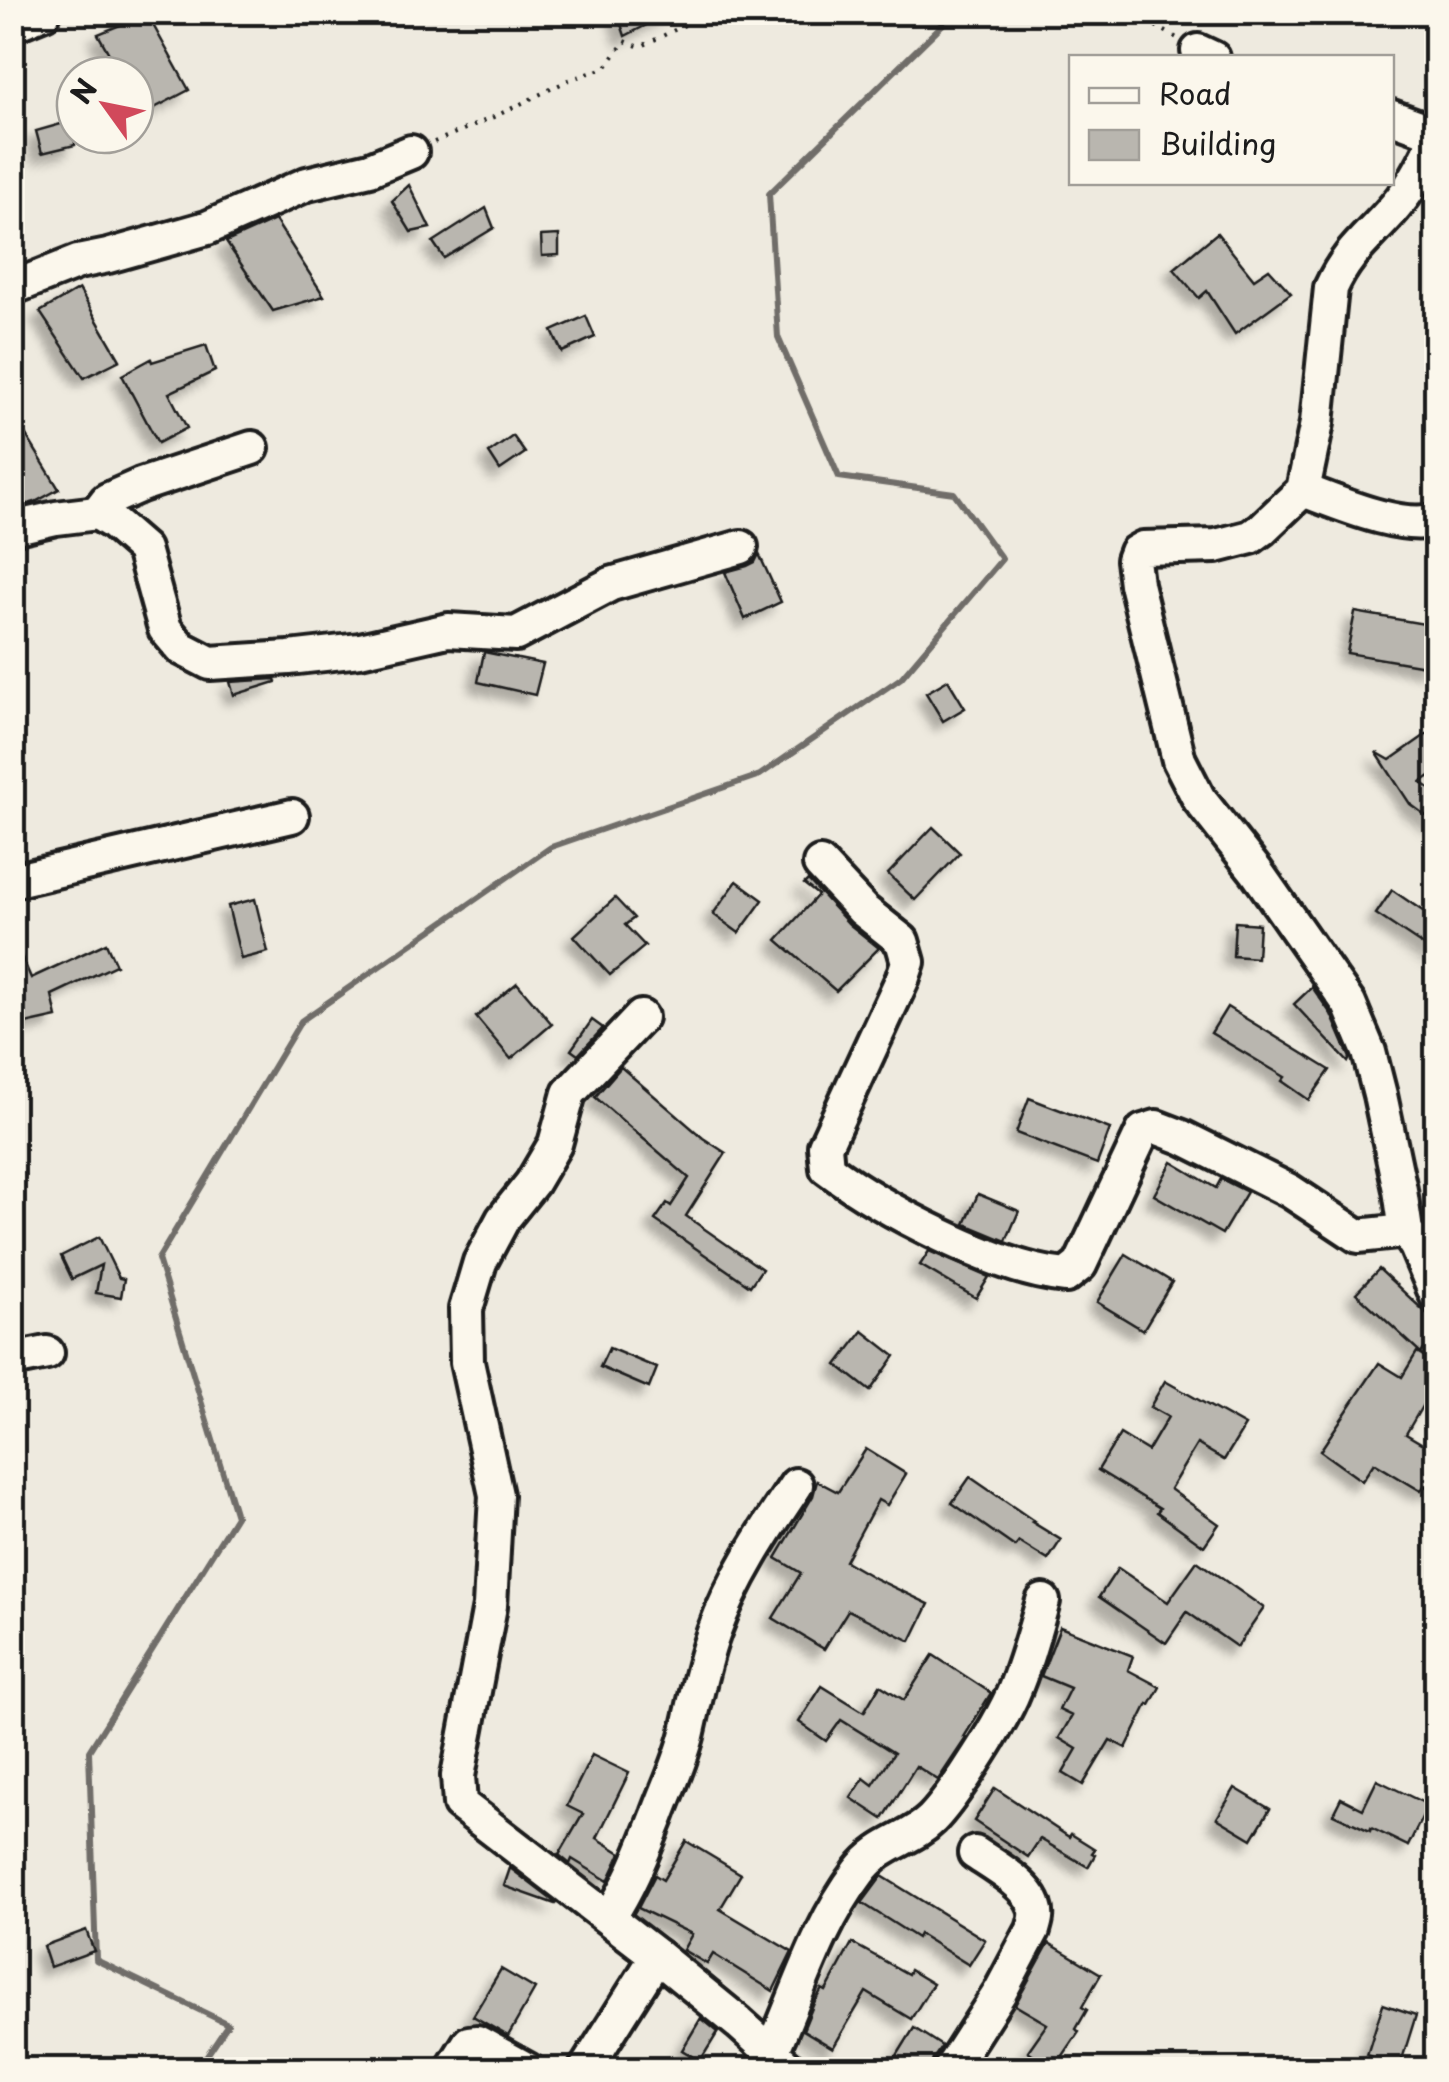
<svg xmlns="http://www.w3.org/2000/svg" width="1449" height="2082" viewBox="0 0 1449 2082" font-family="'Playpen Sans',sans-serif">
	<defs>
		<filter id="shadow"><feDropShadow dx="-9" dy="9" stdDeviation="5" flood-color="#0004"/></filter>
	</defs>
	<rect width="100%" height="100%" fill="#eeeadf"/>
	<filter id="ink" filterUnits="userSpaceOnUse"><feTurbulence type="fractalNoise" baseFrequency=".01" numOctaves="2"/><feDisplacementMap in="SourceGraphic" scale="20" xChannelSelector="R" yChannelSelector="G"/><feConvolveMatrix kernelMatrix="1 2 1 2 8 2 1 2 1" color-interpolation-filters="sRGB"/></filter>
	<g filter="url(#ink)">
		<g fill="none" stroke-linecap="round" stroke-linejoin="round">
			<path stroke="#6f6d69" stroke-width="6" d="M197,2070L228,2024L96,1960L89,1751L236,1516L158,1259L301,1021L551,847L760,775L901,678L1002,559L954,493L839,477L778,337L769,194L943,24L944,12"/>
		</g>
		<g fill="#b9b6af" stroke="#1c1c1c" stroke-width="2.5" filter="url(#shadow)">
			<path d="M617,12H672L625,36Z"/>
			<path d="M147,14L189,90L135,118V75H121L98,34Z"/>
			<path d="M75,120V145L42,153L36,131Z"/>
			<path d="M409,185L430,228L411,232L392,201Z"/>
			<path d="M486,208L494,228L444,258L433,242Z"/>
			<path d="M275,220L324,296L273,311L226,242Z"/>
			<path d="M1217,233L1254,279L1269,269L1291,293L1235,334L1207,291L1199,298L1174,269Z"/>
			<path d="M559,235V255L542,256L541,236Z"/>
			<path d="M79,289L120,360L84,378L40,312Z"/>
			<path d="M586,316L595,337L562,352L552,331Z"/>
			<path d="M206,345L215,371L169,393L187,428L158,443L122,375L151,359L152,362Z"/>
			<path d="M12,412L59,489L35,502L25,505L12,484Z"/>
			<path d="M513,436L525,453L500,470L489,453Z"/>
			<path d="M759,554L781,602L745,619L725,572L747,566L755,562Z"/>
			<path d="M1355,612L1436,626L1431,667L1347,653Z"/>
			<path d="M484,652L543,664L535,695L478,682Z"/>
			<path d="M275,679L276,682L234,695L230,682Z"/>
			<path d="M948,680L965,708L943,721L926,693Z"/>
			<path d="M1427,734L1436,748V772L1421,782L1436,793V823L1410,804L1376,752L1390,760Z"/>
			<path d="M933,827L960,853L915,900L888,874Z"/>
			<path d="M808,880L849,924L879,948L836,991L777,940L818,895L804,884Z"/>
			<path d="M737,881L763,900L739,933L713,914Z"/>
			<path d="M1392,890L1436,920V954L1376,914Z"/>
			<path d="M615,898L634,918L625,925L645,946L610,975L574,936Z"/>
			<path d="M255,899L268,952L241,959L228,906Z"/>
			<path d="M1235,922L1259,924L1257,958L1233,956Z"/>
			<path d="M12,934L31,978L106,943L116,965L52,995L57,1017L12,1027Z"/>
			<path d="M517,983L552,1024L511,1059L476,1017Z"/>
			<path d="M1312,987L1331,1014L1350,1058L1348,1062L1294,1004Z"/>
			<path d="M1227,1007L1330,1070L1309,1100L1282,1081L1285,1077L1211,1033Z"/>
			<path d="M592,1020L603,1028L578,1055L571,1050Z"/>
			<path d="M621,1067L703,1138L726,1153L686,1216L762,1269L750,1286L655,1220L667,1203L671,1206L689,1178L595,1097Z"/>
			<path d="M1029,1098L1110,1129L1097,1164L1016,1133Z"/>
			<path d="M1172,1162L1216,1188L1221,1179L1247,1192L1222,1234L1154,1195Z"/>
			<path d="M978,1194L1019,1211L1006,1241L965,1224Z"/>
			<path d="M99,1237L119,1278L124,1279L121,1297L96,1293L101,1265L72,1279L61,1256Z"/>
			<path d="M929,1251L989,1277L976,1298L920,1265Z"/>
			<path d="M1126,1254L1172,1282L1143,1330L1097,1302Z"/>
			<path d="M1379,1269L1436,1322V1336L1421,1353L1356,1293Z"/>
			<path d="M863,1331L895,1356L870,1391L837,1365Z"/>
			<path d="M609,1348L657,1368L649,1388L600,1367Z"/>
			<path d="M1417,1352L1436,1364V1382L1406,1434L1436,1452V1490L1424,1486L1421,1491L1374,1463L1362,1481L1320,1451L1379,1363L1402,1377Z"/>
			<path d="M1165,1381L1245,1426L1224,1460L1197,1444L1170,1489L1219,1524L1204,1546L1157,1512L1160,1508L1098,1470L1120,1434L1148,1451L1168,1417L1150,1407Z"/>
			<path d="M866,1449L906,1474L887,1505L878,1500L845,1561L876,1579L929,1604L911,1641L848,1610L824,1649L773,1618L801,1573L776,1558L813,1496L817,1481L838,1492Z"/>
			<path d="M970,1477L1034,1521L1032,1522L1061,1540L1048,1560L1019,1542L1015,1547L952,1503Z"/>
			<path d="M1197,1561L1264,1608L1237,1647L1187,1612L1166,1643L1099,1597L1118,1568L1168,1602Z"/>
			<path d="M1060,1627L1133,1656L1128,1670L1160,1687L1150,1705L1148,1704L1126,1748L1110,1740L1083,1785L1063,1773L1077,1749L1059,1738L1072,1716L1059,1710L1070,1688L1041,1676Z"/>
			<path d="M933,1655L991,1693L964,1737L966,1738L938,1780L916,1766L883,1819L851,1798L864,1778L873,1785L894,1753L841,1720L826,1741L799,1722L822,1686L864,1712L880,1685L904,1700Z"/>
			<path d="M592,1755L629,1773L597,1838L621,1853L608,1881L572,1859L570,1864L559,1855L583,1814L567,1806Z"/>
			<path d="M1377,1780L1428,1805L1408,1846L1371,1828L1370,1831L1333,1814L1341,1798L1363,1809Z"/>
			<path d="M995,1788L1069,1837L1071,1834L1095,1849L1092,1853L1095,1855L1088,1867L1040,1839L1028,1857L974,1821Z"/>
			<path d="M1235,1788L1270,1809L1252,1839L1217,1818Z"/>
			<path d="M686,1841L741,1874L720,1909L792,1952L773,1991L713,1954L707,1964L683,1950L692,1934L638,1908L655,1875L663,1880Z"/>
			<path d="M510,1868L556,1903L555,1904L504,1886Z"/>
			<path d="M882,1876L985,1940L969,1965L919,1934L917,1938L862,1903Z"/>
			<path d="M86,1930L94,1951L50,1967L43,1946Z"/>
			<path d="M852,1943L908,1974L910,1970L933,1984L911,2019L866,1992L833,2048L803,2030L814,2003L822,1989L826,1991Z"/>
			<path d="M1049,1943L1101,1974L1082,2007L1087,2010L1076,2029L1079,2032L1054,2069L1028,2051L1047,2024L1015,2005Z"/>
			<path d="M501,1969L535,1989L508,2036L473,2016Z"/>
			<path d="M1383,2004L1416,2015L1400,2066L1367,2055Z"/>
			<path d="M701,2018L718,2032L700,2061L682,2050Z"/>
			<path d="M914,2028L942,2046L933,2059L930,2070H888Z"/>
		</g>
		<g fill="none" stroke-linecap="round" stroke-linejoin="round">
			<g stroke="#1c1c1c" stroke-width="40">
				<g id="minor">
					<path d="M12,25L44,12"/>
					<path d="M1198,51L1213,58"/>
					<path d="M1392,117L1436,133"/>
					<path d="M1436,138C1425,163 1413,186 1395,207C1370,237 1348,250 1331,288L1317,423L1303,490L1262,529L1251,537L1216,546L1143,548L1136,552L1133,560L1136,584L1179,760L1199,799L1256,871L1349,1004L1369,1052L1380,1095L1400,1190L1406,1231L1416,1246L1436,1294"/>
					<path d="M12,288L78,262L108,256L207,228L307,184L370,169L411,152"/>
					<path d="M1303,490C1338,503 1402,531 1436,520"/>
					<path d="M97,513L107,500L141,485L252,448"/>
					<path d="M12,528L56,518L97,513L113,523L143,549L165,629L181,648L210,663L289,658L360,650L448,630L516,634L611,584L741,547"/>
					<path d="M820,864L863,910L902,941L908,962L902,980L825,1146L827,1168C882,1209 997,1270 1066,1276L1080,1265L1143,1131L1156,1127L1182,1137L1290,1191L1358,1236L1406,1231"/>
					<path d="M12,881L292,816"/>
					<path d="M641,1017L569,1093L555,1144L532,1183L503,1219L480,1262L466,1309L467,1362L496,1495L490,1606L458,1776L460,1804L657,1956L739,2023L791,2070"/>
					<path d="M12,1360L47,1353"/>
					<path d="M609,1918C631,1884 643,1852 658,1815C668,1788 680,1763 687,1736C695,1701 702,1665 714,1632C733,1579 765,1531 796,1485"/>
					<path d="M772,2052C799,1991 818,1926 859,1872C881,1842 910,1841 932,1819C945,1806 955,1790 965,1776C982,1750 999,1724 1012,1696C1025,1666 1034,1633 1043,1601"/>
					<path d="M452,2070L469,2043L477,2042L528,2070"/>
					<path d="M585,2070L657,1956"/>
					<path d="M950,2070L1000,1992L1033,1930C1035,1923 1038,1915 1035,1907C1029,1885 993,1865 975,1853"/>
				</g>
			</g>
			<g stroke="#1c1c1c" stroke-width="4" stroke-dasharray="2.5 8" stroke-linecap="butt">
				<path d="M1116,12L1154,25L1177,38"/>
				<path d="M434,142L496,116L569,80L605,68L625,41L640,47L711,12"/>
			</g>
			<use href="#minor" stroke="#fbf7ec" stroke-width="32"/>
		</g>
	</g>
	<rect width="1449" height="2082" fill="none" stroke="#fbf7ec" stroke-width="50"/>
	<rect x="25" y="25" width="1399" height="2032" fill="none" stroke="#1c1c1c" stroke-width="4" filter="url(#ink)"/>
	<rect x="1069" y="55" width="325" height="130" fill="#fbf7ec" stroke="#a29f99" stroke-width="2.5"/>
	<rect x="1089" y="88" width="50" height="15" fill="#fbf7ec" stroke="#a29f99" stroke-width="2.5"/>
	<text x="1159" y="105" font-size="30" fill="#1c1c1c">Road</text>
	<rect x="1089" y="130" width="50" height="30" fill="#b9b6af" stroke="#a29f99" stroke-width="2.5"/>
	<text x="1159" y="155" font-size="30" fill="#1c1c1c">Building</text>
	<g transform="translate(105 105) rotate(303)"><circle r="48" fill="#fbf7ec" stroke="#a29f99" stroke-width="2.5"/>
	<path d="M0-8L18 38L0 25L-18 38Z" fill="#d1495b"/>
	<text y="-15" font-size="28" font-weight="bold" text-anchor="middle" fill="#1c1c1c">N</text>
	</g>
</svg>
